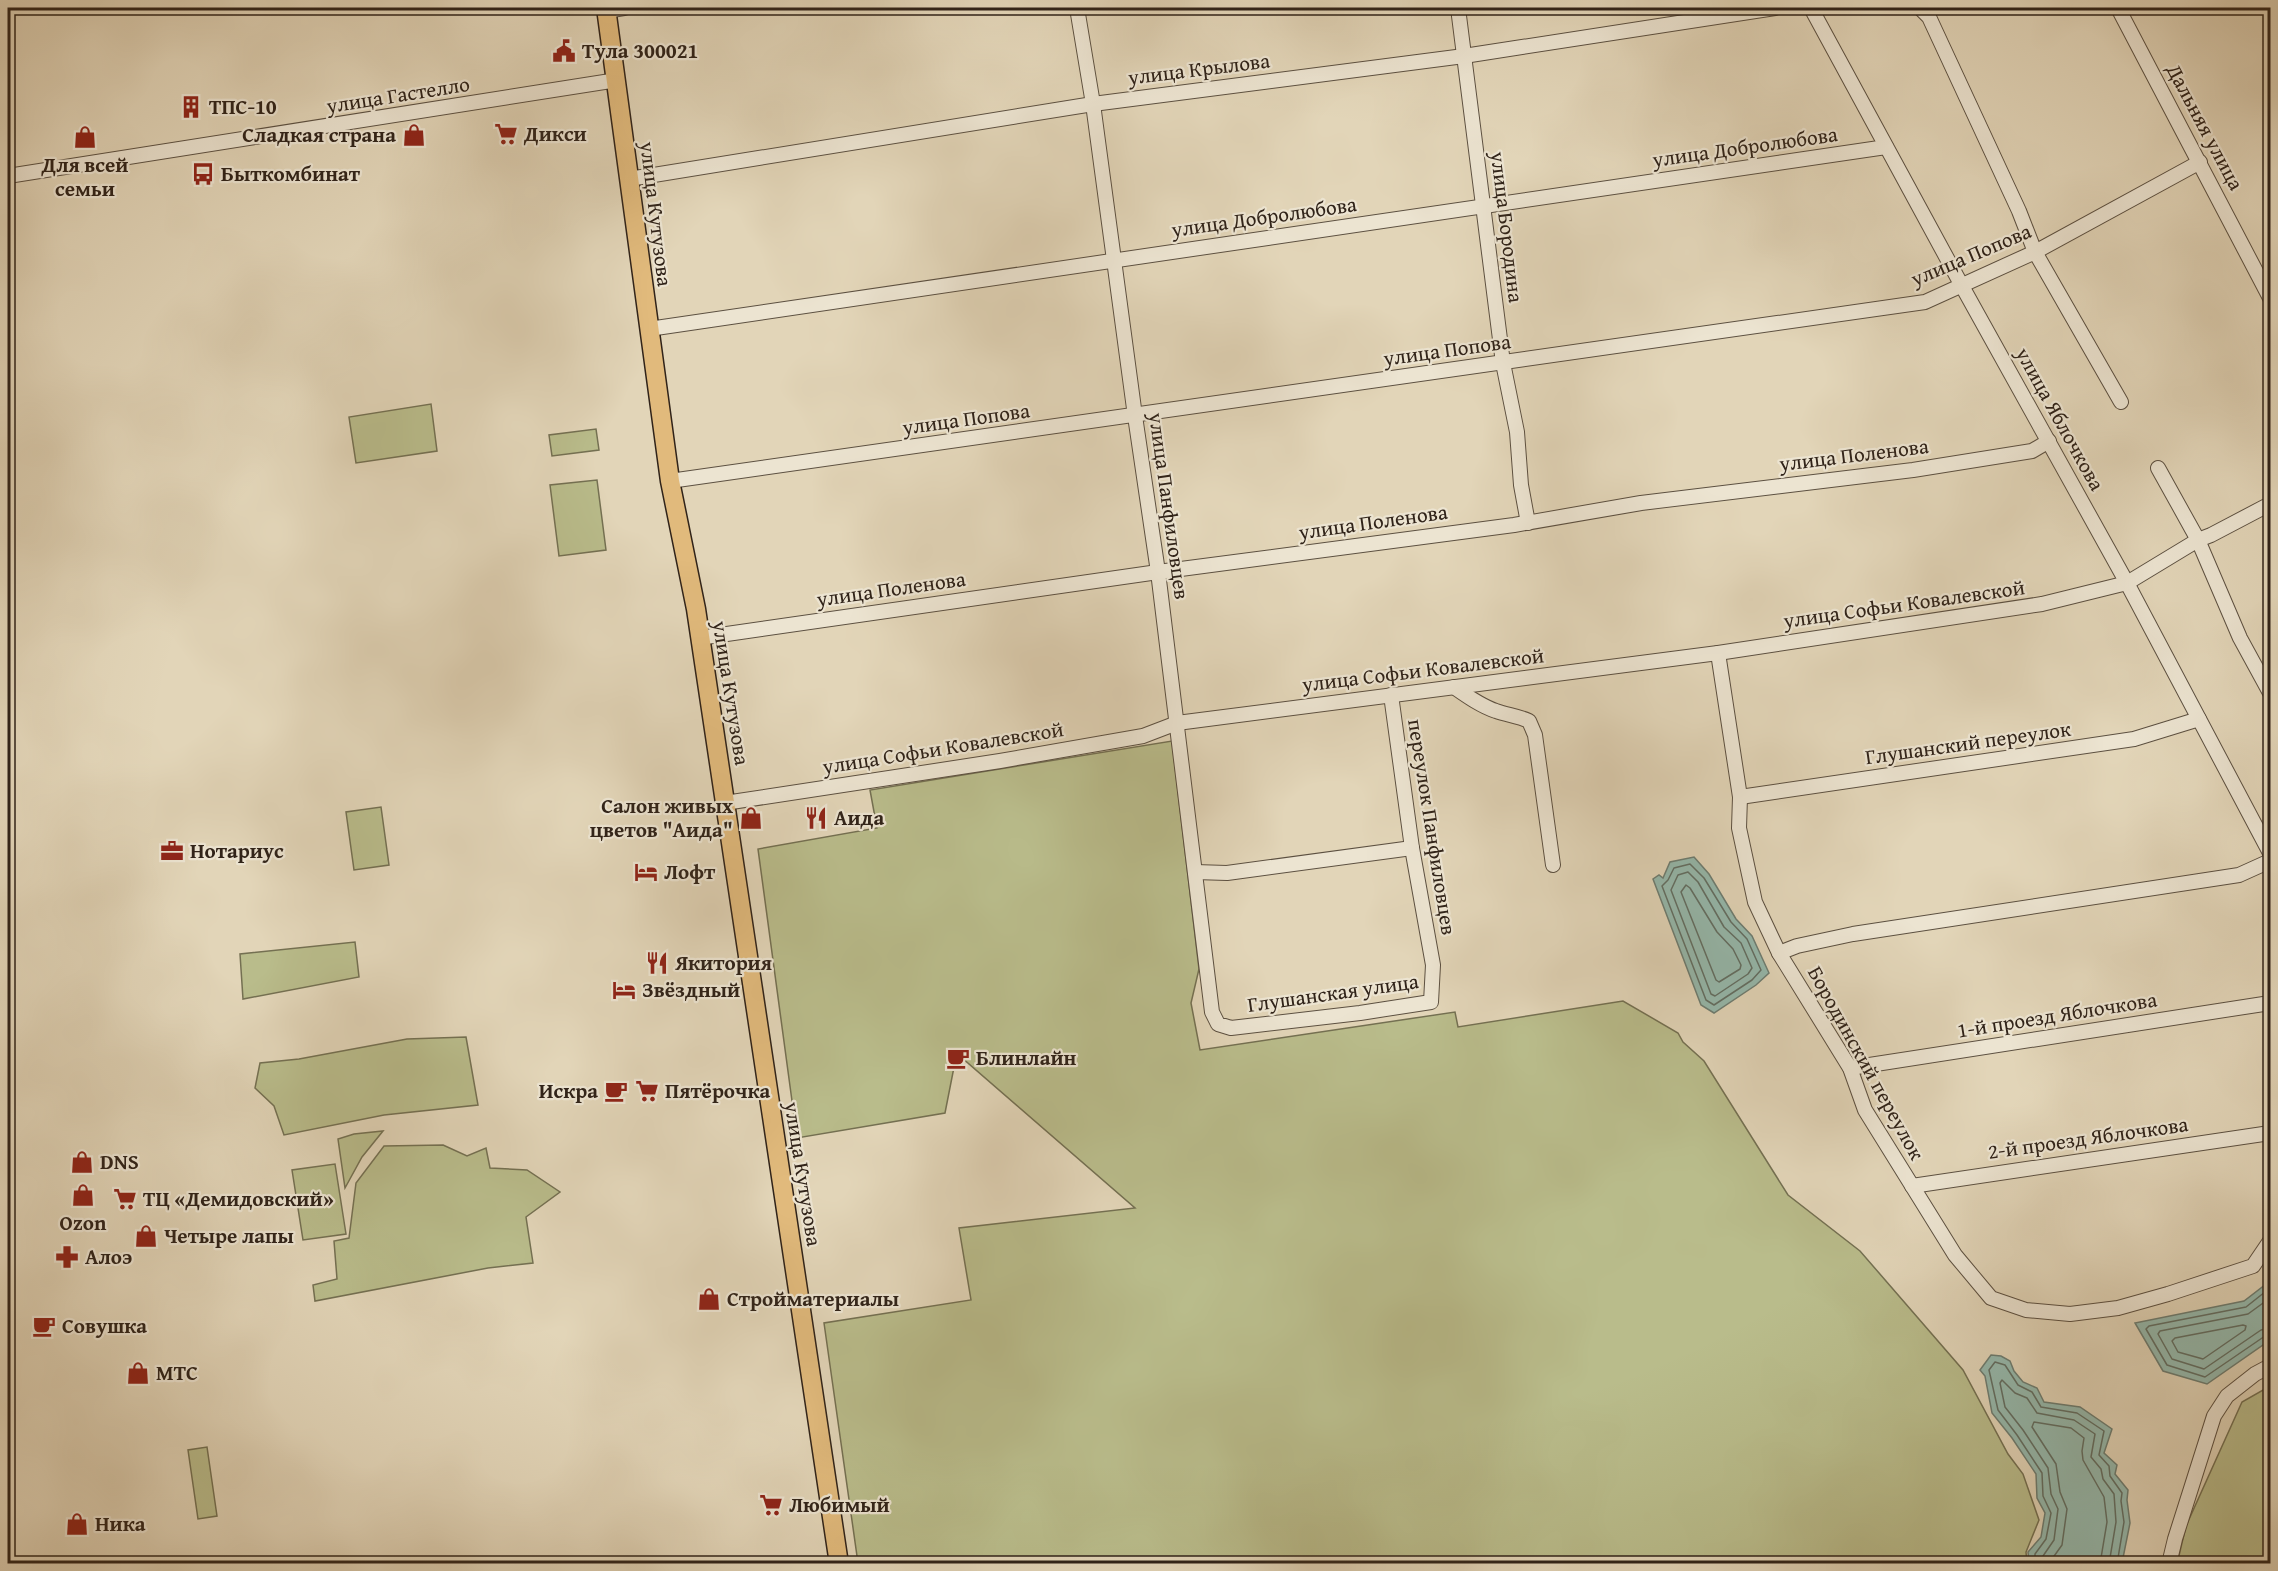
<svg xmlns="http://www.w3.org/2000/svg" width="2278" height="1571" viewBox="0 0 2278 1571" font-family="'Gentium Book Plus',serif">
	<rect width="100%" height="100%" fill="#e2d5b8"/>
	<filter id="stains"><feTurbulence type="fractalNoise" baseFrequency=".00333" numOctaves="4"/><feColorMatrix values="0 0 0 0 .2 0 0 0 0 .09 0 0 0 0 .02 0 0 0 .5 -.17"/></filter>
	<radialGradient id="worn" r=".72"><stop offset=".6" stop-color="#630" stop-opacity="0"/><stop offset="1" stop-color="#630" stop-opacity=".3"/></radialGradient>
	<g fill="#b9bc8b" stroke="#747052" stroke-width="1.5">
		<path d="M431,404L437,451L356,463L349,417Z"/>
		<path d="M596,429L599,450L552,456L549,435Z"/>
		<path d="M597,480L606,550L559,556L550,485Z"/>
		<path d="M1172,741L1199,969L1191,1003L1200,1050L1455,1012L1458,1027L1623,1001L1678,1033L1683,1042L1704,1061L1788,1195L1860,1251L1963,1370L2008,1454L2023,1474L2039,1520L2026,1552L2027,1563H858L824,1323L971,1300L959,1228L1135,1208L962,1058L955,1062L945,1113L797,1138L758,849L877,828L870,790Z"/>
		<path d="M381,807L389,865L354,870L346,812Z"/>
		<path d="M355,942L359,977L243,999L240,954Z"/>
		<path d="M466,1037L478,1105L384,1115L284,1135L274,1106L255,1088L260,1063L299,1059L407,1039Z"/>
		<path d="M383,1131L362,1157L345,1188L338,1139L354,1134Z"/>
		<path d="M443,1145L467,1156L486,1148L490,1168L527,1170L560,1192L526,1217L533,1263L488,1268L315,1301L313,1285L337,1279L334,1241L349,1238L356,1183L384,1146Z"/>
		<path d="M335,1164L346,1234L303,1240L292,1170Z"/>
		<path d="M2270,1386V1563L2177,1564L2186,1526L2242,1402Z"/>
		<path d="M207,1447L217,1516L198,1519L188,1450Z"/>
	</g>
	<g fill="#95b9ad" stroke="#6d7d72" stroke-width="1.5">
		<path d="M1694,857L1709,874L1736,919L1752,936L1769,973L1756,985L1714,1013L1701,1005L1653,879L1659,875L1663,878L1670,862Z"/>
		<path d="M2270,1281V1340L2207,1384L2163,1371L2135,1323L2244,1301Z"/>
		<path d="M1991,1355L2001,1356L2010,1361L2014,1371L2023,1382L2037,1388L2044,1402L2080,1407L2112,1429L2104,1453L2117,1465L2115,1474L2128,1490L2127,1500L2130,1523L2122,1563H2029L2028,1552L2041,1537L2045,1513L2037,1498L2036,1474L2012,1438L1992,1413L1985,1376L1980,1370Z"/>
	</g>
	<g fill="none" stroke-linecap="round" stroke-linejoin="round">
		<g stroke="#626e63" stroke-width="1.5">
			<path d="M1690,864L1704,878L1731,922L1747,939L1761,970L1752,980L1714,1005L1706,1000L1662,886L1668,880L1674,868Z"/>
			<path d="M1688,872L1698,882L1724,927L1741,943L1752,968L1748,974L1715,996L1711,994L1671,890L1678,875Z"/>
			<path d="M1686,885L1690,888L1717,932L1733,949L1741,965L1740,969L1719,982L1716,980L1681,892Z"/>
			<path d="M2270,1288L2246,1307L2149,1326L2146,1329L2167,1365L2205,1377L2265,1336L2270,1335"/>
			<path d="M2270,1298L2248,1314L2160,1331L2158,1334L2172,1359L2204,1369L2261,1330L2270,1328"/>
			<path d="M2243,1325L2246,1326L2245,1330L2203,1359L2178,1352L2172,1341L2175,1338Z"/>
			<path d="M2035,1564V1554L2046,1539L2051,1513L2043,1496L2042,1473L2017,1435L1998,1410L1989,1370L1995,1362L2005,1365L2018,1385L2032,1392L2041,1407L2077,1413L2104,1431L2099,1455L2109,1466L2110,1476L2122,1493L2121,1501L2124,1522L2117,1564"/>
			<path d="M2042,1564L2043,1556L2054,1540L2058,1509L2051,1494L2048,1468L2023,1430L2005,1407L2000,1383L2002,1380L2015,1393L2027,1398L2037,1413L2074,1420L2095,1434L2091,1457L2101,1469L2103,1479L2114,1494L2116,1522L2109,1564"/>
			<path d="M2051,1564L2052,1559L2062,1545L2067,1509L2060,1492L2056,1464L2032,1427L2034,1422L2071,1428L2084,1438L2082,1451L2083,1460L2104,1497L2107,1522L2100,1564"/>
		</g>
		<g stroke="#5c5041" stroke-width="16">
			<g id="minor">
				<path d="M1077,8L1093,104L1135,416L1158,572L1212,1012L1218,1024L1231,1028L1360,1013L1431,1002L1433,965L1412,848L1391,695"/>
				<path d="M1458,8L1503,363L1517,432L1521,485L1528,523"/>
				<path d="M1811,8L1962,286L2127,583L2270,853"/>
				<path d="M1920,8L1929,17L2019,211L2035,252L2121,402"/>
				<path d="M2118,8L2270,298"/>
				<path d="M606,11L624,8"/>
				<path d="M8,176L617,80"/>
				<path d="M629,179L1093,104L1464,56L1775,8"/>
				<path d="M649,329L1886,147"/>
				<path d="M2158,468L2198,540L2240,638L2270,693"/>
				<path d="M670,481L1925,302L2035,252L2200,162"/>
				<path d="M699,638L1158,572L1514,525L1641,503L1913,470L2032,451L2049,441"/>
				<path d="M1718,653L1740,797L1739,828L1755,902L1779,953L1850,1068L1865,1110L1955,1255L1991,1298L2026,1310L2070,1314L2118,1308L2168,1294L2253,1266L2270,1241"/>
				<path d="M1454,687C1467,696 1481,706 1496,711C1507,715 1518,716 1529,721L1535,735L1553,865"/>
				<path d="M1740,797L2134,739L2199,719"/>
				<path d="M725,803L1000,761L1143,736L1177,723L1718,653L2042,604L2127,583L2198,540L2211,535L2270,504"/>
				<path d="M1195,872L1227,873L1412,848"/>
				<path d="M1779,953L1797,946L1853,934L2239,875L2270,861"/>
				<path d="M1850,1068L2270,1003"/>
				<path d="M1912,1186L2270,1133"/>
				<path d="M2169,1564L2175,1539L2214,1416L2227,1396L2255,1374L2270,1366"/>
			</g>
		</g>
		<g stroke="#302319" stroke-width="21">
			<path id="major" d="M606,8L670,481L696,609L839,1564"/>
		</g>
		<use href="#minor" stroke="#ece4d1" stroke-width="14"/>
		<use href="#major" stroke="#e1ba7c" stroke-width="18"/>
	</g>
	<defs>
		<g id="civic-bare" transform="scale(1.8)"><path d="M-.6-6.5H3V-4.5H.6V-3L4-1V1h2V6H-6V1h2V-1L-.6-3ZM-1.2 2.5V6h2.4V2.5Z" fill="#8f2418" stroke="#ece4d1" stroke-width="2.5" paint-order="stroke"/></g>
		<g id="building-bare" transform="scale(1.8)"><path d="M-4-6H4V6H1V3H-1V6H-4ZM-2.5-4.3h1.7v1.8h-1.7ZM.8-4.3h1.7v1.8H.8ZM-2.5-1h1.7V.8h-1.7ZM.8-1h1.7V.8H.8Z" fill="#8f2418" stroke="#ece4d1" stroke-width="2.5" paint-order="stroke"/></g>
		<g id="supermarket-bare" transform="scale(1.8)"><path d="M-6-5.5h2.5l.6 2H6L4.5 2H-2.5L-4.4-4H-6ZM-1.5 3.2a1.3 1.3 0 1 0 .1 0ZM3 3.2a1.3 1.3 0 1 0 .1 0Z" fill="#8f2418" stroke="#ece4d1" stroke-width="2.5" paint-order="stroke"/></g>
		<g id="shop-bare" transform="scale(1.8)"><path d="M-5-2.5h2.3a2.7 3.5 0 0 1 5.4 0H5L5.5 6h-11ZM-1.5-2.5h3a1.5 2.3 0 0 0-3 0Z" fill="#8f2418" stroke="#ece4d1" stroke-width="2.5" paint-order="stroke"/></g>
		<g id="bus-bare" transform="scale(1.8)"><path d="M-5-6H5V4H4V6H2V4H-2V6H-4V4H-5ZM-3.5-4V0h7V-4ZM-3.5 1.2v1.5H-2V1.2ZM2 1.2v1.5H3.5V1.2Z" fill="#8f2418" stroke="#ece4d1" stroke-width="2.5" paint-order="stroke"/></g>
		<g id="restaurant-bare" transform="scale(1.8)"><path d="M-5-6h1v4h1v-4h1v4h1v-4h1v5L-1.5 .5V6h-2V.5L-5-1ZM5-6V6H3V1.5H1.5Q1.5-4 5-6Z" fill="#8f2418" stroke="#ece4d1" stroke-width="2.5" paint-order="stroke"/></g>
		<g id="office-bare" transform="scale(1.8)"><path d="M-6-3h4V-5.5h4V-3h4V5H-6ZM-1-4.5V-3h2v-1.5ZM-6 0V1H6V0Z" fill="#8f2418" stroke="#ece4d1" stroke-width="2.5" paint-order="stroke"/></g>
		<g id="hotel-bare" transform="scale(1.8)"><path d="M-6-4.5h1.5V1H6V5H4.5V3h-9V5H-6ZM-4 0a1.8 1.8 0 1 1 3.6 0ZM.5 0V-2.5h3Q6-2.5 6 0Z" fill="#8f2418" stroke="#ece4d1" stroke-width="2.5" paint-order="stroke"/></g>
		<g id="cafe-bare" transform="scale(1.8)"><path d="M-5.5-4.5H6V0H3Q3 3.5 0 3.5H-2.5Q-5.5 3.5-5.5 0ZM3-3.2v2h1.7v-2ZM-6 4.5H4V6H-6Z" fill="#8f2418" stroke="#ece4d1" stroke-width="2.5" paint-order="stroke"/></g>
		<g id="pharmacy-bare" transform="scale(1.8)"><path d="M-2-6h4v4h4v4h-4v4h-4v-4h-4v-4h4Z" fill="#8f2418" stroke="#ece4d1" stroke-width="2.5" paint-order="stroke"/></g>
	</defs>
	<g fill-rule="evenodd">
		<use href="#civic-bare" x="564" y="51"/>
		<use href="#building-bare" x="191" y="107"/>
		<use href="#supermarket-bare" x="506" y="134"/>
		<use href="#shop-bare" x="414" y="135"/>
		<use href="#shop-bare" x="85" y="137"/>
		<use href="#bus-bare" x="203" y="174"/>
		<use href="#shop-bare" x="751" y="818"/>
		<use href="#restaurant-bare" x="816" y="818"/>
		<use href="#office-bare" x="172" y="851"/>
		<use href="#hotel-bare" x="646" y="872"/>
		<use href="#restaurant-bare" x="657" y="963"/>
		<use href="#hotel-bare" x="624" y="990"/>
		<use href="#cafe-bare" x="958" y="1058"/>
		<use href="#cafe-bare" x="616" y="1091"/>
		<use href="#supermarket-bare" x="647" y="1091"/>
		<use href="#shop-bare" x="82" y="1162"/>
		<use href="#shop-bare" x="83" y="1195"/>
		<use href="#supermarket-bare" x="125" y="1199"/>
		<use href="#shop-bare" x="146" y="1236"/>
		<use href="#pharmacy-bare" x="67" y="1257"/>
		<use href="#shop-bare" x="709" y="1299"/>
		<use href="#cafe-bare" x="44" y="1326"/>
		<use href="#shop-bare" x="138" y="1373"/>
		<use href="#supermarket-bare" x="771" y="1505"/>
		<use href="#shop-bare" x="77" y="1524"/>
	</g>
	<g text-anchor="middle" stroke-width="4.5" stroke-linejoin="round" paint-order="stroke">
		<g font-size="21" font-weight="bold" fill="#302319" stroke="#ece4d1" text-anchor="start">
			<text x="582" y="58">Тула 300021</text>
			<text x="209" y="114">ТПС-10</text>
			<text x="524" y="141">Дикси</text>
			<text x="396" y="142" text-anchor="end">Сладкая страна</text>
			<text x="85" y="172" text-anchor="middle">Для всей<tspan x="85" dy="24">семьи</tspan></text>
			<text x="221" y="181">Быткомбинат</text>
			<text x="733" y="813" text-anchor="end">Салон живых<tspan x="733" dy="24">цветов "Аида"</tspan></text>
			<text x="834" y="825">Аида</text>
			<text x="190" y="858">Нотариус</text>
			<text x="664" y="879">Лофт</text>
			<text x="675" y="970">Якитория</text>
			<text x="642" y="997">Звёздный</text>
			<text x="976" y="1065">Блинлайн</text>
			<text x="598" y="1098" text-anchor="end">Искра</text>
			<text x="665" y="1098">Пятёрочка</text>
			<text x="100" y="1169">DNS</text>
			<text x="143" y="1206">ТЦ «Демидовский»</text>
			<text x="83" y="1230" text-anchor="middle">Ozon</text>
			<text x="164" y="1243">Четыре лапы</text>
			<text x="85" y="1264">Алоэ</text>
			<text x="727" y="1306">Стройматериалы</text>
			<text x="62" y="1333">Совушка</text>
			<text x="156" y="1380">МТС</text>
			<text x="789" y="1512">Любимый</text>
			<text x="95" y="1531">Ника</text>
		</g>
		<g font-size="21" fill="#302319" stroke="#ece4d1">
			<text transform="translate(1199 69) rotate(-7)" y="7">улица Крылова</text>
			<text transform="translate(398 95) rotate(-9)" y="7">улица Гастелло</text>
			<text transform="translate(2205 127) rotate(62)" y="7">Дальняя улица</text>
			<text transform="translate(1745 147) rotate(-8)" y="7">улица Добролюбова</text>
			<text transform="translate(656 214) rotate(83)" y="7">улица Кутузова</text>
			<text transform="translate(1264 217) rotate(-8)" y="7">улица Добролюбова</text>
			<text transform="translate(1507 227) rotate(83)" y="7">улица Бородина</text>
			<text transform="translate(1971 255) rotate(-23)" y="7">улица Попова</text>
			<text transform="translate(1447 350) rotate(-8)" y="7">улица Попова</text>
			<text transform="translate(966 419) rotate(-8)" y="7">улица Попова</text>
			<text transform="translate(2060 419) rotate(61)" y="7">улица Яблочкова</text>
			<text transform="translate(1854 455) rotate(-7)" y="7">улица Поленова</text>
			<text transform="translate(1169 506) rotate(82)" y="7">улица Панфиловцев</text>
			<text transform="translate(1373 522) rotate(-8)" y="7">улица Поленова</text>
			<text transform="translate(891 589) rotate(-8)" y="7">улица Поленова</text>
			<text transform="translate(1904 604) rotate(-8)" y="7">улица Софьи Ковалевской</text>
			<text transform="translate(1423 670) rotate(-7)" y="7">улица Софьи Ковалевской</text>
			<text transform="translate(731 693) rotate(81)" y="7">улица Кутузова</text>
			<text transform="translate(1968 743) rotate(-8)" y="7">Глушанский переулок</text>
			<text transform="translate(943 748) rotate(-9)" y="7">улица Софьи Ковалевской</text>
			<text transform="translate(1432 827) rotate(81)" y="7">переулок Панфиловцев</text>
			<text transform="translate(1333 993) rotate(-8)" y="7">Глушанская улица</text>
			<text transform="translate(2057 1015) rotate(-9)" y="7">1-й проезд Яблочкова</text>
			<text transform="translate(1866 1063) rotate(61)" y="7">Бородинский переулок</text>
			<text transform="translate(2088 1138) rotate(-8)" y="7">2-й проезд Яблочкова</text>
			<text transform="translate(803 1174) rotate(81)" y="7">улица Кутузова</text>
		</g>
	</g>
	<rect width="2278" height="1571" fill="none" stroke="#e2d5b8" stroke-width="30"/>
	<rect x="9" y="9" width="2260" height="1553" fill="none" stroke="#302319" stroke-width="3"/>
	<rect x="15" y="15" width="2248" height="1541" fill="none" stroke="#302319" stroke-width="1.5"/>
	<rect width="100%" height="100%" filter="url(#stains)"/>
	<rect width="100%" height="100%" fill="url(#worn)"/>
</svg>
